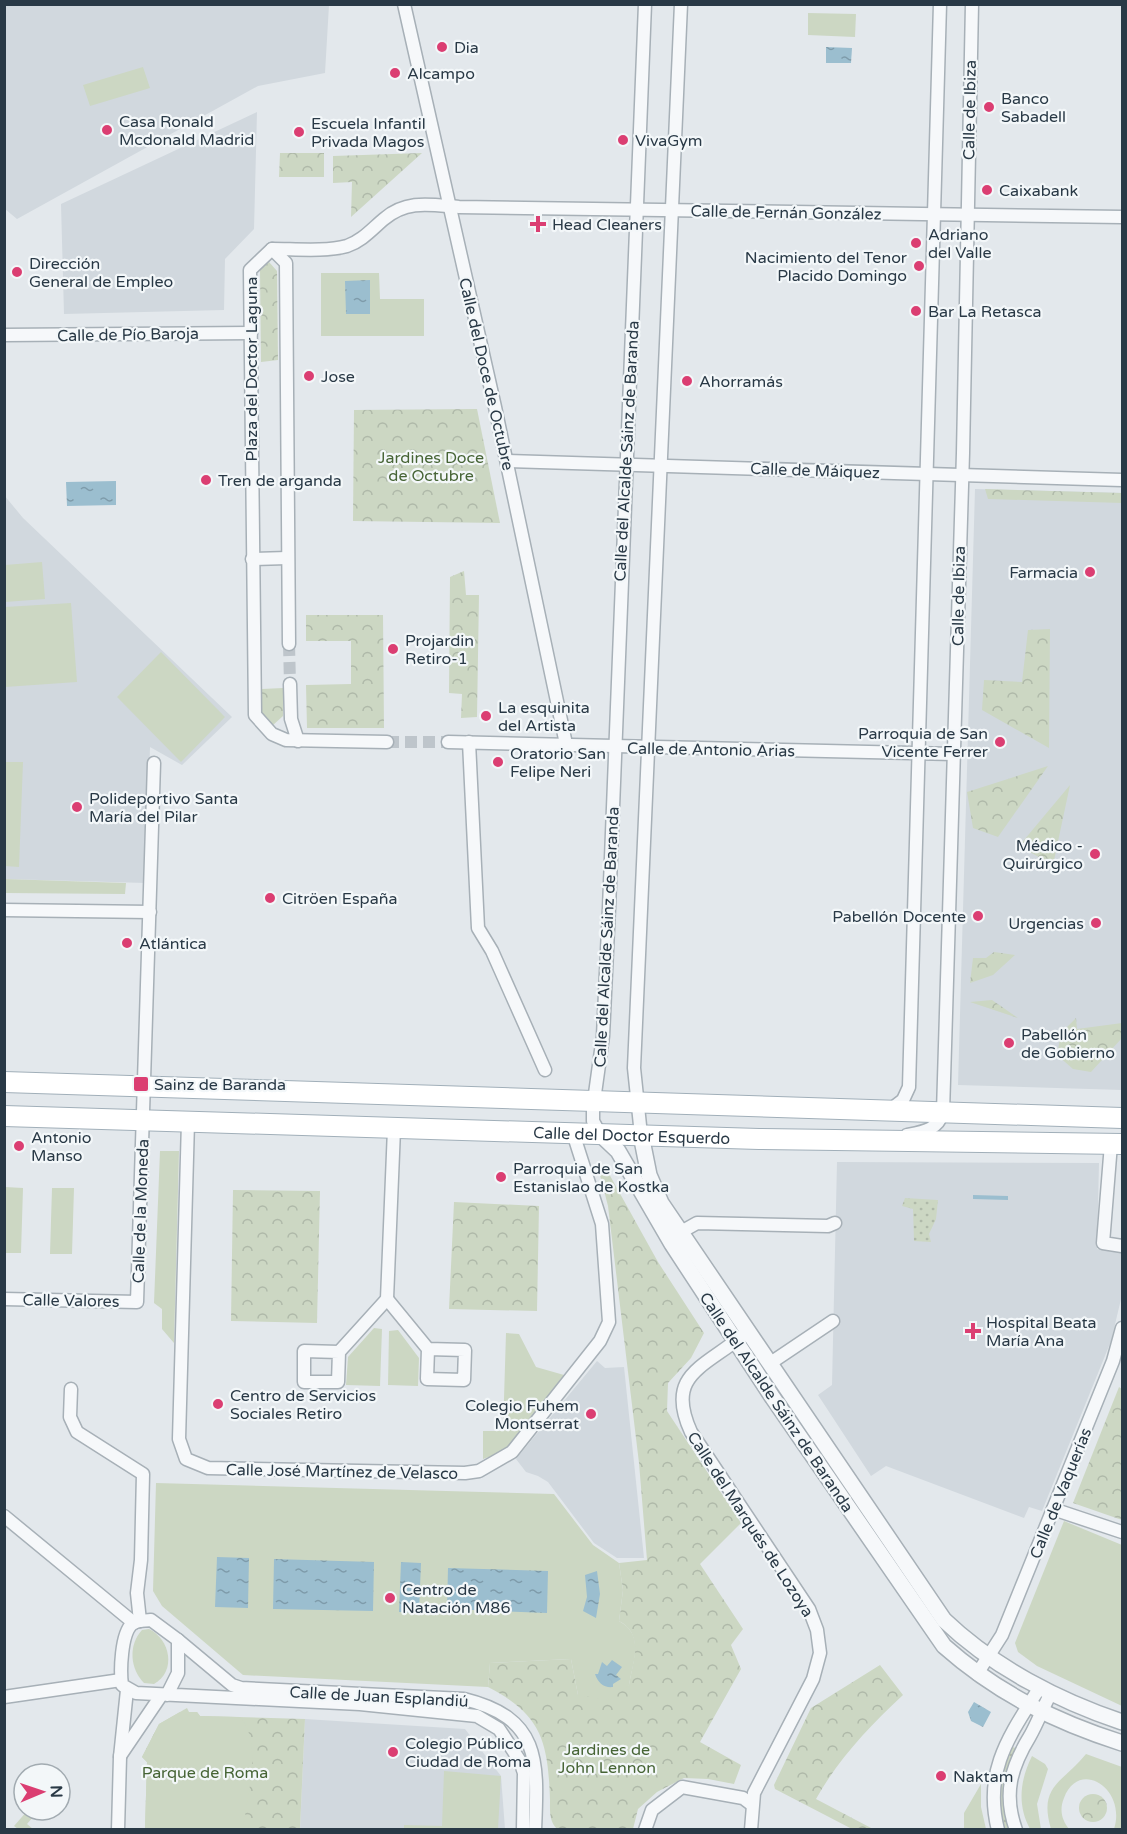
<svg xmlns="http://www.w3.org/2000/svg" width="1127" height="1834" viewBox="0 0 1127 1834" font-family="'Varela Round',sans-serif">
	<defs>
		<pattern id="grass-dots" width="8" height="8" patternUnits="userSpaceOnUse" patternTransform="scale(1.5)"><rect width="8" height="8" fill="#ccd7c3"/><path d="M2 2h.1M6 6h.1" fill="none" stroke="#afb9a9" stroke-width="1.8" stroke-linecap="round"/></pattern>
		<pattern id="park-crowns" width="20" height="18" patternUnits="userSpaceOnUse" patternTransform="scale(1.5)"><rect width="20" height="18" fill="#ccd7c3"/><path d="M2 6a3 3 0 1 1 6 0M12 15a3 3 0 1 1 6 0" fill="none" stroke="#afb9a9"/></pattern>
		<pattern id="water-ripples" width="26" height="14" patternUnits="userSpaceOnUse" patternTransform="scale(1.5)"><rect width="26" height="14" fill="#9bbecf"/><path d="M2 4q2-2 4 0t4 0M15 11q2-2 4 0t4 0" fill="none" stroke="#7e9baa"/></pattern>
	</defs>
	<rect width="100%" height="100%" fill="#e3e8ec"/>
	<g fill="#d1d8de">
		<path d="M5,5H329L325,73L258,86L17,219L5,209Z"/>
		<path d="M257,112L254,229L225,259L224,310L64,314L61,204Z"/>
		<path d="M975,489L1122,493V1090L958,1085Z"/>
		<path d="M4,495L23,518L232,717L182,765L150,747L146,883L5,879Z"/>
		<path d="M837,1162L1099,1163L1097,1249L1122,1253V1295L1111,1341L1042,1511L1029,1507L1024,1518L886,1466L871,1476L818,1395L832,1385Z"/>
		<path d="M597,1361L605,1368L624,1367L644,1558H617L594,1543L548,1482L538,1476L526,1472L516,1459Z"/>
		<path d="M305,1719L465,1729L501,1776L505,1829L300,1830Z"/>
	</g>
	<g fill="url(#grass-dots)">
		<path d="M905,1198L938,1200L936,1219L929,1234L931,1242L914,1241L913,1209L902,1206Z"/>
		<path d="M1012,1747L1016,1748C1003,1776 1001,1800 1009,1829L1004,1830C997,1801 999,1773 1012,1747Z"/>
	</g>
	<g fill="url(#park-crowns)">
		<path d="M280,153H324V177H279Z"/>
		<path d="M422,153L351,217L352,182L333,183V156Z"/>
		<path d="M269,262L277,271L278,360L261,362L260,270Z"/>
		<path d="M477,409L500,523L353,521L354,410Z"/>
		<path d="M985,489L1122,493V503L988,499Z"/>
		<path d="M464,571L466,595H479L477,717L461,718L462,694L449,693L450,577Z"/>
		<path d="M306,615H383L384,728H307L306,685L351,684V641H306Z"/>
		<path d="M1050,629L1049,748L982,710L984,680L1022,682L1028,630Z"/>
		<path d="M283,688V716L272,726L262,715V689Z"/>
		<path d="M1048,766L998,837L973,828L967,792Z"/>
		<path d="M1070,785L1053,865L1019,846Z"/>
		<path d="M994,952L1015,955L993,975L970,983L973,958H986Z"/>
		<path d="M992,1000L1018,1018L970,1002Z"/>
		<path d="M1076,1018L1077,1029L1122,1023V1038L1091,1072L1073,1069L1057,1055L1061,1033Z"/>
		<path d="M608,1172L658,1262L704,1333L691,1358L668,1383L667,1411L741,1523L700,1564L743,1629L731,1645L741,1669L700,1742L741,1765L734,1784L708,1779L684,1778L657,1792L638,1809L633,1829H557C549,1821 550,1811 550,1800C548,1742 542,1715 488,1687L490,1663L571,1659L578,1695L629,1685C633,1661 644,1634 619,1621L623,1590L619,1563L647,1560L639,1463L608,1206L600,1175Z"/>
		<path d="M233,1190L320,1191L317,1323L231,1321Z"/>
		<path d="M454,1202L539,1206L537,1311L449,1309Z"/>
		<path d="M1119,1387L1122,1389V1520L1073,1503Z"/>
		<path d="M880,1665L903,1695C869,1727 839,1758 816,1799L873,1829H852L775,1789L774,1785L811,1708Z"/>
		<path d="M187,1708L189,1712H197L200,1716L305,1719L300,1829H145L147,1762L142,1757L159,1724Z"/>
		<circle cx="1093" cy="1808" r="14"/>
	</g>
	<g fill="#ccd7c3">
		<path d="M808,13L856,14L855,37L808,35Z"/>
		<path d="M143,67L150,88L90,106L83,85Z"/>
		<path d="M321,273H379L380,299H424V336H321Z"/>
		<path d="M42,562L45,599L5,602V565Z"/>
		<path d="M71,603L77,682L5,687V607Z"/>
		<path d="M161,652L225,717L181,762L117,697Z"/>
		<path d="M5,762H23L19,867L5,866Z"/>
		<path d="M5,879L126,883L125,894L5,893Z"/>
		<path d="M160,1151H179L174,1343L162,1329V1309L154,1303Z"/>
		<path d="M5,1187L23,1188L21,1253H5Z"/>
		<path d="M52,1188H74L72,1254H50Z"/>
		<path d="M374,1328L382,1329L380,1386L346,1385L348,1357Z"/>
		<path d="M398,1330L419,1358L418,1386L388,1385L389,1331Z"/>
		<path d="M506,1333L519,1334L536,1367L564,1375L514,1441L503,1452L483,1459V1431H503Z"/>
		<path d="M156,1483L554,1494L593,1545L619,1563L623,1590L619,1621C645,1635 633,1661 629,1685L609,1700L578,1695L571,1659L490,1663L488,1687L243,1675L162,1606L153,1591Z"/>
		<path d="M1064,1521L1122,1545V1706L1037,1666L1018,1652L1015,1643Z"/>
		<path d="M149,1629C170,1639 177,1671 154,1684L144,1683C130,1669 128,1645 142,1630Z"/>
		<path d="M180,1712H197L200,1716L240,1717C263,1742 247,1797 243,1829H145L147,1762L142,1757L159,1724Z"/>
		<path d="M1086,1754L1122,1767V1829H1114C1127,1789 1079,1758 1064,1798C1059,1810 1062,1820 1069,1829H1051C1038,1785 1063,1783 1086,1754Z"/>
		<path d="M1032,1756L1045,1764L1048,1769L1037,1804L1041,1829H1030C1017,1805 1020,1780 1032,1756Z"/>
		<path d="M444,1771L501,1776L498,1829H404V1825L442,1826Z"/>
		<path d="M981,1784V1807L986,1829H964V1813Z"/>
		<path d="M28,1810H39L27,1824L33,1829H18L14,1826Z"/>
	</g>
	<g fill="url(#water-ripples)">
		<path d="M826,47L852,48L851,63H826Z"/>
		<path d="M370,280V314H346L345,281Z"/>
		<path d="M116,481V505L67,506L66,482Z"/>
		<path d="M973,1195L1008,1196V1200L973,1199Z"/>
		<path d="M217,1557L249,1558L248,1608L215,1607Z"/>
		<path d="M274,1559L374,1562L373,1611L273,1609Z"/>
		<path d="M401,1562L421,1563L419,1613L399,1612Z"/>
		<path d="M448,1568L548,1571L547,1613L447,1609Z"/>
		<path d="M597,1571L600,1594L596,1618L583,1611L587,1597L585,1575Z"/>
		<path d="M612,1660L622,1667L616,1675L621,1679L613,1684V1687C604,1688 598,1683 595,1674H598L602,1662L607,1666Z"/>
		<path d="M974,1702L991,1712L983,1727L971,1721L968,1712Z"/>
	</g>
	<g fill="none" stroke-linecap="round" stroke-linejoin="round">
		<g stroke="#bec5cb" stroke-width="12" stroke-dasharray="12 6" stroke-linecap="butt">
			<path d="M289,644L290,684"/>
			<path d="M387,742H448"/>
		</g>
		<g stroke="#a7b0b7" stroke-width="15">
			<g id="minor">
				<path d="M404,4L495,407L566,744"/>
				<path d="M272,249C295,249 325,252 347,246C362,241 372,229 384,219C407,199 432,205 459,207L1122,217"/>
				<path d="M4,335L251,333"/>
				<path d="M507,461L1122,480"/>
				<path d="M252,559L287,558"/>
				<path d="M289,644L286,263L272,249L250,270L255,715L272,734L286,740L387,742"/>
				<path d="M290,684L291,719L298,741"/>
				<path d="M448,742L954,754"/>
				<path d="M469,742L478,928L492,951L545,1070"/>
				<path d="M4,910L150,912"/>
				<path d="M890,1110L903,1100L909,1087L940,4"/>
				<path d="M188,1122L179,1439L186,1459L208,1468L465,1473L479,1471L512,1452L600,1341L609,1322L602,1224L573,1133"/>
				<path d="M600,1134L593,1121V1108L603,1036L609,908L645,4"/>
				<path d="M641,1135L634,1068L681,4"/>
				<path d="M907,1135C923,1132 938,1130 943,1112L963,453L972,4"/>
				<path d="M1111,1144L1103,1243L1122,1246"/>
				<path d="M681,1232L697,1223L828,1226L835,1223"/>
				<path d="M4,1299L137,1302L154,763"/>
				<path d="M387,1299L428,1349L427,1379L464,1380L465,1350L428,1349"/>
				<path d="M742,1336C703,1368 665,1375 691,1432L809,1609L817,1630L820,1653L813,1679L754,1793L751,1830"/>
				<path d="M339,1352L304,1351V1382H338L339,1352L387,1299L394,1129"/>
				<path d="M769,1364L833,1321"/>
				<path d="M71,1389L70,1417L77,1432L143,1474L141,1560L137,1593L140,1621"/>
				<path d="M1053,1509L1122,1532"/>
				<path d="M4,1516L134,1623"/>
				<path d="M178,1640L232,1685L241,1688L464,1699C541,1718 538,1761 535,1830"/>
				<path d="M977,1674L1002,1635L1113,1361L1122,1328"/>
				<path d="M167,1695L178,1673V1640L151,1620C144,1621 137,1620 132,1624C121,1634 120,1671 122,1685L136,1693L360,1704L477,1716L499,1729L520,1761L524,1773L523,1830"/>
				<path d="M4,1697L121,1680"/>
				<path d="M120,1756L160,1697"/>
				<path d="M118,1830L120,1757L127,1690"/>
				<path d="M645,1830L652,1810L682,1787L743,1798L751,1804"/>
				<path d="M998,1830C983,1770 1010,1735 1040,1687"/>
				<path d="M1016,1830C1003,1794 1011,1767 1030,1736C1038,1722 1043,1707 1051,1693"/>
			</g>
		</g>
		<g stroke="#a7b0b7" stroke-width="18">
			<g id="tertiary">
				<path d="M600,1134L618,1151L672,1244L773,1398L944,1646C997,1693 1056,1722 1122,1743"/>
				<path d="M641,1135L649,1175L661,1203L944,1620C993,1667 1059,1701 1122,1722"/>
			</g>
		</g>
		<g stroke="#a1afb9" stroke-width="22">
			<g id="primary">
				<path d="M4,1082L1122,1118"/>
				<path id="s1" d="M4,1116L759,1139L1122,1144"/>
			</g>
		</g>
		<use href="#minor" stroke="#f6f8fa" stroke-width="12"/>
		<use href="#tertiary" stroke="#f6f8fa" stroke-width="15"/>
		<use href="#primary" stroke="#fff" stroke-width="20"/>
	</g>
	<g fill="#db3e72" stroke="#f3f7f9" stroke-width="2">
		<circle cx="442" cy="47" r="6"/>
		<circle cx="395" cy="73" r="6"/>
		<circle cx="989" cy="107" r="6"/>
		<circle cx="107" cy="130" r="6"/>
		<circle cx="299" cy="132" r="6"/>
		<circle cx="623" cy="140" r="6"/>
		<circle cx="987" cy="190" r="6"/>
		<path d="M535 215h6v6h6v6h-6v6h-6v-6h-6v-6h6z"/>
		<circle cx="916" cy="243" r="6"/>
		<circle cx="919" cy="266" r="6"/>
		<circle cx="17" cy="272" r="6"/>
		<circle cx="916" cy="311" r="6"/>
		<circle cx="309" cy="376" r="6"/>
		<circle cx="687" cy="381" r="6"/>
		<circle cx="206" cy="480" r="6"/>
		<circle cx="1090" cy="572" r="6"/>
		<circle cx="393" cy="649" r="6"/>
		<circle cx="486" cy="716" r="6"/>
		<circle cx="1000" cy="742" r="6"/>
		<circle cx="498" cy="762" r="6"/>
		<circle cx="77" cy="807" r="6"/>
		<circle cx="1095" cy="854" r="6"/>
		<circle cx="270" cy="898" r="6"/>
		<circle cx="978" cy="916" r="6"/>
		<circle cx="1096" cy="923" r="6"/>
		<circle cx="127" cy="943" r="6"/>
		<circle cx="1009" cy="1043" r="6"/>
		<rect x="133" y="1076" width="16" height="16" rx="3"/>
		<circle cx="19" cy="1146" r="6"/>
		<circle cx="501" cy="1177" r="6"/>
		<path d="M970 1322h6v6h6v6h-6v6h-6v-6h-6v-6h6z"/>
		<circle cx="218" cy="1404" r="6"/>
		<circle cx="591" cy="1414" r="6"/>
		<circle cx="390" cy="1598" r="6"/>
		<circle cx="393" cy="1752" r="6"/>
		<circle cx="941" cy="1776" r="6"/>
	</g>
	<g text-anchor="middle" stroke-width="4.5" stroke-linejoin="round" paint-order="stroke">
		<g font-size="16" fill="#293946" stroke="#f3f7f9" text-anchor="start">
			<text x="454" y="53">Dia</text>
			<text x="407" y="79">Alcampo</text>
			<text x="1001" y="104">Banco<tspan x="1001" dy="18">Sabadell</tspan></text>
			<text x="119" y="127">Casa Ronald<tspan x="119" dy="18">Mcdonald Madrid</tspan></text>
			<text x="311" y="129">Escuela Infantil<tspan x="311" dy="18">Privada Magos</tspan></text>
			<text x="635" y="146">VivaGym</text>
			<text x="999" y="196">Caixabank</text>
			<text x="552" y="230">Head Cleaners</text>
			<text x="928" y="240">Adriano<tspan x="928" dy="18">del Valle</tspan></text>
			<text x="907" y="263" text-anchor="end">Nacimiento del Tenor<tspan x="907" dy="18">Placido Domingo</tspan></text>
			<text x="29" y="269">Dirección<tspan x="29" dy="18">General de Empleo</tspan></text>
			<text x="928" y="317">Bar La Retasca</text>
			<text x="321" y="382">Jose</text>
			<text x="699" y="387">Ahorramás</text>
			<text x="218" y="486">Tren de arganda</text>
			<text x="1078" y="578" text-anchor="end">Farmacia</text>
			<text x="405" y="646">Projardin<tspan x="405" dy="18">Retiro-1</tspan></text>
			<text x="498" y="713">La esquinita<tspan x="498" dy="18">del Artista</tspan></text>
			<text x="988" y="739" text-anchor="end">Parroquia de San<tspan x="988" dy="18">Vicente Ferrer</tspan></text>
			<text x="510" y="759">Oratorio San<tspan x="510" dy="18">Felipe Neri</tspan></text>
			<text x="89" y="804">Polideportivo Santa<tspan x="89" dy="18">María del Pilar</tspan></text>
			<text x="1083" y="851" text-anchor="end">Médico -<tspan x="1083" dy="18">Quirúrgico</tspan></text>
			<text x="282" y="904">Citröen España</text>
			<text x="966" y="922" text-anchor="end">Pabellón Docente</text>
			<text x="1084" y="929" text-anchor="end">Urgencias</text>
			<text x="139" y="949">Atlántica</text>
			<text x="1021" y="1040">Pabellón<tspan x="1021" dy="18">de Gobierno</tspan></text>
			<text x="154" y="1090">Sainz de Baranda</text>
			<text x="31" y="1143">Antonio<tspan x="31" dy="18">Manso</tspan></text>
			<text x="513" y="1174">Parroquia de San<tspan x="513" dy="18">Estanislao de Kostka</tspan></text>
			<text x="986" y="1328">Hospital Beata<tspan x="986" dy="18">María Ana</tspan></text>
			<text x="230" y="1401">Centro de Servicios<tspan x="230" dy="18">Sociales Retiro</tspan></text>
			<text x="579" y="1411" text-anchor="end">Colegio Fuhem<tspan x="579" dy="18">Montserrat</tspan></text>
			<text x="402" y="1595">Centro de<tspan x="402" dy="18">Natación M86</tspan></text>
			<text x="405" y="1749">Colegio Público<tspan x="405" dy="18">Ciudad de Roma</tspan></text>
			<text x="953" y="1782">Naktam</text>
		</g>
		<g font-size="16" fill="#293946" stroke="#f3f7f9">
			<text transform="translate(969 110) rotate(-89)" y="6">Calle de Ibiza</text>
			<text transform="translate(786 212) rotate(1)" y="6">Calle de Fernán González</text>
			<text transform="translate(128 334) rotate(-1)" y="6">Calle de Pío Baroja</text>
			<text transform="translate(251 369) rotate(-90)" y="6">Plaza del Doctor Laguna</text>
			<text transform="translate(487 374) rotate(77)" y="6">Calle del Doce de Octubre</text>
			<text transform="translate(626 451) rotate(-87)" y="6">Calle del Alcalde Sáinz de Baranda</text>
			<text transform="translate(815 470) rotate(2)" y="6">Calle de Máiquez</text>
			<text transform="translate(958 596) rotate(-89)" y="6">Calle de Ibiza</text>
			<text transform="translate(711 749) rotate(1)" y="6">Calle de Antonio Arias</text>
			<text transform="translate(606 937) rotate(-87)" y="6">Calle del Alcalde Sáinz de Baranda</text>
			<text dy="6" stroke="none"><textPath href="#s1" startOffset="628">Calle del Doctor Esquerdo</textPath></text>
			<text transform="translate(140 1211) rotate(-88)" y="6">Calle de la Moneda</text>
			<text transform="translate(71 1300) rotate(1)" y="6">Calle Valores</text>
			<text transform="translate(777 1402) rotate(56)" y="6">Calle del Alcalde Sáinz de Baranda</text>
			<text transform="translate(342 1471) rotate(1)" y="6">Calle José Martínez de Velasco</text>
			<text transform="translate(1060 1493) rotate(-68)" y="6">Calle de Vaquerías</text>
			<text transform="translate(751 1524) rotate(57)" y="6">Calle del Marqués de Lozoya</text>
			<text transform="translate(379 1696) rotate(3)" y="6">Calle de Juan Esplandiú</text>
		</g>
		<g font-size="16" fill="#466435" stroke="#f3f7f9">
			<text x="431" y="463">Jardines Doce<tspan x="431" dy="18">de Octubre</tspan></text>
			<text x="607" y="1755">Jardines de<tspan x="607" dy="18">John Lennon</tspan></text>
			<text x="205" y="1778">Parque de Roma</text>
		</g>
	</g>
	<rect width="1127" height="1834" fill="none" stroke="#293946" stroke-width="12"/>
	<g transform="translate(42 1792) rotate(88)"><circle r="28" fill="#f3f7f9" stroke="#a2abb1" stroke-width="1.5"/>
	<path d="M0-4.5L10 22L0 15L-10 22Z" fill="#db3e72"/>
	<text y="-9" font-size="16" font-weight="bold" text-anchor="middle" fill="#293946">N</text>
	</g>
</svg>
